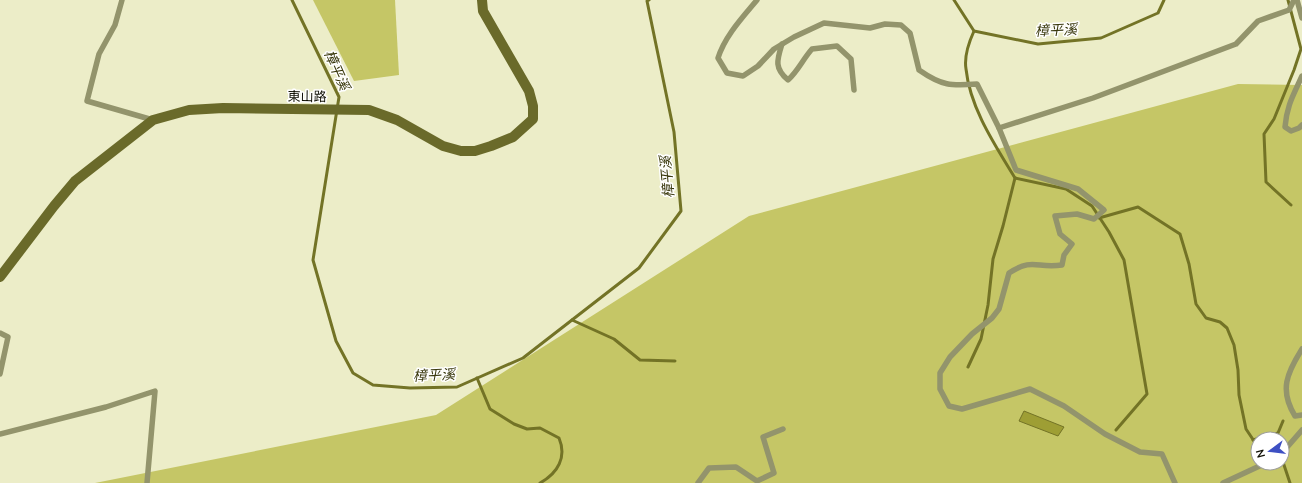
<svg xmlns="http://www.w3.org/2000/svg" width="1302" height="483" viewBox="0 0 1302 483" font-family="'Nunito Sans','Noto Sans TC',sans-serif">
	<rect width="100%" height="100%" fill="#ecedc8"/>
	<g fill="#c5c666" fill-rule="evenodd">
		<path d="M313,0H395L399,75L354,81Z"/>
		<path d="M1238,84L1302,85V483H95L436,415L749,216ZM1258,439H1282V463H1258Z"/>
	</g>
	<path fill="#9e9e34" stroke="#737326" d="M1024,411L1064,427L1058,436L1019,421Z"/>
	<g fill="none" stroke-linecap="round" stroke-linejoin="round">
		<g stroke="#737326" stroke-width="3">
			<path d="M292,0L339,97L313,260L336,341L353,373L373,385L410,388L457,387L523,358L639,268L681,211L674,132L647,1L649,0"/>
			<path d="M954,0L974,31L1038,44L1101,38L1158,13L1164,0"/>
			<path d="M1288,0L1301,49L1294,70L1274,119L1264,134L1266,182L1291,205"/>
			<path d="M1015,178L1066,189L1092,206L1109,232L1124,260L1147,394L1116,430"/>
			<path d="M1099,218L1138,207L1180,234L1189,264L1196,304L1206,318L1220,322L1227,328L1234,345L1238,370L1239,395L1246,429L1258,447"/>
			<path d="M572,320L614,339L640,360L675,361"/>
			<path d="M968,367L981,339L988,305L993,259L1003,226L1015,178C995,145 970,108 966,69C964,57 969,42 974,31"/>
			<path d="M477,378L490,409L514,424L527,429L540,428L559,438C567,457 558,473 540,483"/>
			<path d="M1253,440L1278,433L1283,421"/>
			<path d="M1282,459L1290,483"/>
		</g>
		<g stroke="#93946c" stroke-width="5.5">
			<path d="M122,0L115,25L99,54L87,101L153,120"/>
			<path d="M757,0C742,18 725,36 718,58L727,73L743,76L758,66L774,49L794,37L824,23L870,28L885,24L901,25L910,33L919,70C942,86 951,86 977,84L999,128"/>
			<path d="M1297,0L1302,18"/>
			<path d="M782,44C777,60 774,68 788,80C798,71 803,59 812,49L837,46L851,59L854,90"/>
			<path d="M1302,76C1293,96 1287,105 1285,127L1291,131L1299,128L1302,125"/>
			<path d="M0,333L8,337L0,374"/>
			<path d="M1302,349C1287,373 1279,390 1295,416L1302,415"/>
			<path d="M0,434L106,407L155,391L147,483"/>
			<path d="M1282,453L1302,430"/>
			<path d="M698,483L709,468L736,467L757,481L774,473L763,437L783,429"/>
			<path d="M1175,483L1162,454L1140,452L1105,434L1064,406L1030,389L962,409L949,406L940,389V373L950,357L972,334L992,318L999,309L1009,273C1034,257 1036,269 1062,265L1064,255L1072,244L1060,234L1055,216L1077,214L1094,219L1104,210L1078,189L1016,170L999,128L1093,98L1236,44L1258,21L1289,10L1294,0"/>
			<path d="M1223,483L1266,463"/>
		</g>
		<path stroke="#6a6a2a" stroke-width="10" d="M0,277L54,206L75,181L153,120L189,110L223,108L369,110L397,120L443,146L461,151H475L491,146L513,137L533,119V106L529,91L483,11L482,0"/>
	</g>
	<g text-anchor="middle" stroke-width="3" stroke-linejoin="round" paint-order="stroke">
		<g font-size="13" fill="#0f0f04" stroke="#fff">
			<text transform="translate(307 96) rotate(1)" y="5">東山路</text>
		</g>
		<g font-size="14" font-style="italic" fill="#39380c" stroke="#fff">
			<text transform="translate(1056 30) rotate(-3)" y="5">樟平溪</text>
			<text transform="translate(337 70) rotate(66)" y="5">樟平溪</text>
			<text transform="translate(667 177) rotate(-95)" y="5">樟平溪</text>
			<text transform="translate(434 375) rotate(-3)" y="5">樟平溪</text>
		</g>
	</g>
	<g transform="translate(1270 451) rotate(255)"><circle r="19" fill="#ffffff" stroke="#9f9f9b"/>
	<path d="M0-3L7 15L0 10L-7 15Z" fill="#3e50c3"/>
	<text y="-6" font-size="11" font-weight="bold" text-anchor="middle" fill="#0f0f04">N</text>
	</g>
</svg>
